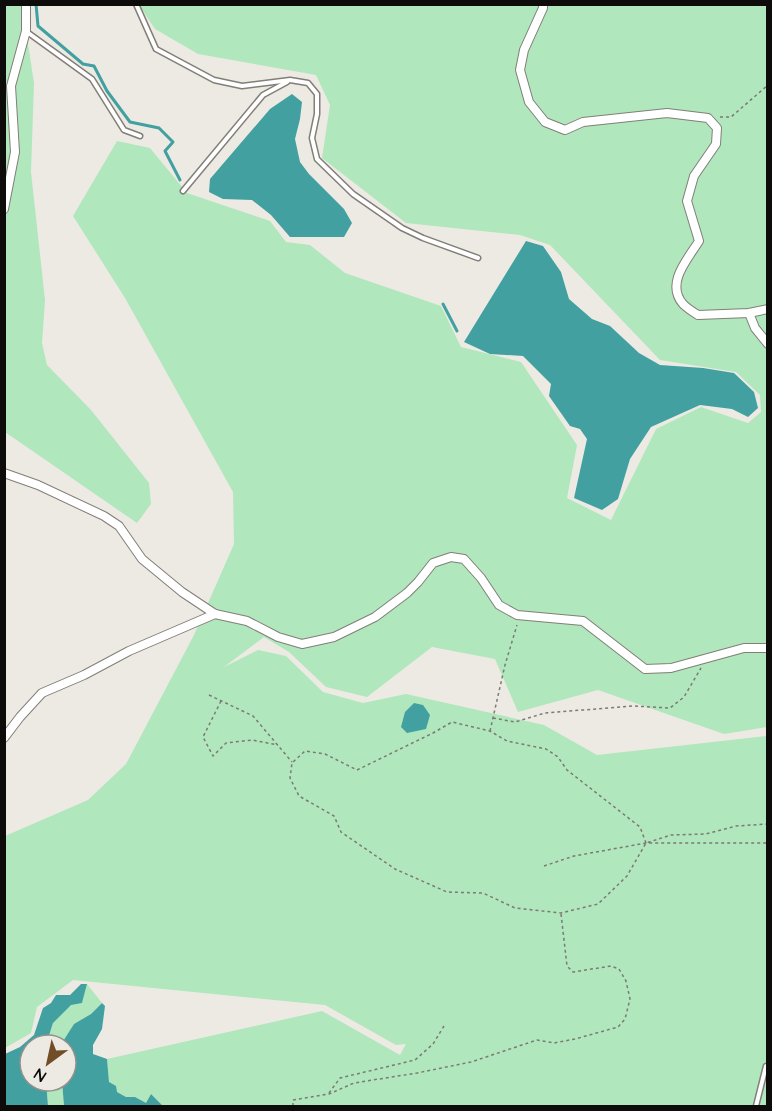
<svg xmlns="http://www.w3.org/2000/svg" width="772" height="1111" viewBox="0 0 772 1111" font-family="Quicksand,sans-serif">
	<rect width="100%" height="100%" fill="#edeae3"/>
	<g fill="#b0e7bd">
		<path d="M22,4L34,83L31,172L45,300L42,343L47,365L91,410L149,483L151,504L137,523L5,432L4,5Z"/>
		<path d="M139,5H767V727L724,734L598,690L518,712L495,659L432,647L367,697L326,687L289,652L264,637L224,667L258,650L286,656L323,692L363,703L406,694L544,725L597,755L767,736V1106H163L151,1094L146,1104L135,1097H126L117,1092L109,1082L107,1059L322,1011L400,1055L406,1044L396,1045L325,1005L73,980L37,1007L31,1033L5,1048V836L88,800L126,764L194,635L234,544L233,492L125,298L73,216L117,141L150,148L187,193L270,221L286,242L310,245L345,273L441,306L461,347L521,362L577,445L567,498L611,520L656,429L701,407L748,423L761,412L760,395L736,372L660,360L550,245L520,235L406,223L322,158L330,105L316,75L198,54L155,29Z"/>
		<path d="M87,984L102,1003L91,1014L74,1024L62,1045H46L53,1023L71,1004L82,1003Z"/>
		<path d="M46,1081H62L64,1106H48Z"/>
	</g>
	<g fill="#42a0a1">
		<path d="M292,94L302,102L300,119L295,139L300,162L309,174L344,209L352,223L344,237H290L271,215L252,200L223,199L209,192L210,179L270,109Z"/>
		<path d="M526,241L543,246L561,272L569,299L592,319L610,326L639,353L660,365L703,368L734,373L754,392L758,408L748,417L732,409L700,405L651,427L630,459L618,499L602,510L574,498L587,439L580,429L570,426L549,396L551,384L523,356L490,354L464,342Z"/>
		<path d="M414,703L423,705L430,715L426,729L407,733L401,727L405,712Z"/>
		<path d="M81,984H87L82,1003L71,1005L53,1023L46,1045H30V1081H46L48,1106H5V1054L20,1047L34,1035L43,1008L51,1003L56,995H70Z"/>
		<path d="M102,1003L105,1006L102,1029L93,1045V1054L107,1059L109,1082L116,1086L117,1092L126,1097H135L146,1103L151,1094L163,1106H64L62,1081H66V1045H62V1043L74,1024L91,1014Z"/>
	</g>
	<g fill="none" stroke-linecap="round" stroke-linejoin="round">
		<g stroke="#42a0a1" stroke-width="3">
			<path d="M36,4L38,26L83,64L94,66L107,91L130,122L159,128L173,142L165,151L180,180"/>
			<path d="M443,304L457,331"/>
		</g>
		<g stroke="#827e78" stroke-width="7">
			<g id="lane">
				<path d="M136,4L156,49L214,80L242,86L290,80L308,83L317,94V114L312,138L317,159L353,194L402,228L423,238L478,258"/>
				<path d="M27,32L92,79L124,130L140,136"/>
				<path d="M183,191L263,95L287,82"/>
				<path d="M756,1106L766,1066H768"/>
			</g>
		</g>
		<g stroke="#827e78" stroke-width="10">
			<g id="street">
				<path d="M543,4V8L524,50L520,70L529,102L545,122L565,130L583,122L667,113L708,118L717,128L716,144L694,176L687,201L699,241C688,259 665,283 683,304C687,308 693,312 698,315L749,313L768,309"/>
				<path d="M4,209L15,152L11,86L26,31V4"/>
				<path d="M749,313L755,328L768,344"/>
				<path d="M4,473L38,485L104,516L119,526L142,559L182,592L215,614L247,621L278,637L302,644L334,637L375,617L407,593L418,582L433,563L451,557L464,559L481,578L499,605L517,615L583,621L645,669L671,668L744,648H768"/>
				<path d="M4,738L20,717L42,693L84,675L129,651L215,614"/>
			</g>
		</g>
		<g stroke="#7c7a75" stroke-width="1.5" stroke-dasharray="3 3" stroke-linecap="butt">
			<path d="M720,117H731L768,85"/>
			<path d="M209,695L253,716L292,762"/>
			<path d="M221,701L203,737L213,756L226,743L252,740L278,745"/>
			<path d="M493,718L515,722L545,713L633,706L670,708L684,697L701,668"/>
			<path d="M490,731L505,665L517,625"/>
			<path d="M646,843L640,827L567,770L558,757L546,749L507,741L490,731L452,722L433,733L357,770L325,754L305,751L292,763L290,778L299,796L334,816L341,832L395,869L447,892L483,893L515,908L561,913L598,904L627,876L646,843L671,835L706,834L736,826L768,824"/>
			<path d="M544,866L574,856L646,843H768"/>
			<path d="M329,1093L340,1078L415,1060L433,1044L444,1026"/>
			<path d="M293,1106V1100L329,1094L354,1083L417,1073L471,1062L537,1040L554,1043L575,1039L618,1027L625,1019L630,999L626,981L619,969L611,966L573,972L567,966L561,914"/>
		</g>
		<use href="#lane" stroke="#fff" stroke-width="4"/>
		<use href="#street" stroke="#fff" stroke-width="8"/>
	</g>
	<rect width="772" height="1111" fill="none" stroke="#0d0c0a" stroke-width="12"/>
	<g transform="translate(48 1063) rotate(213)"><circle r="28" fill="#edeae3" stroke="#93918c" stroke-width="1.5"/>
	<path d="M0-4.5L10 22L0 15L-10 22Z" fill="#714e27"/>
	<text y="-9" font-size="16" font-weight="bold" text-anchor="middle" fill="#0d0c0a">N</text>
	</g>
</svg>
